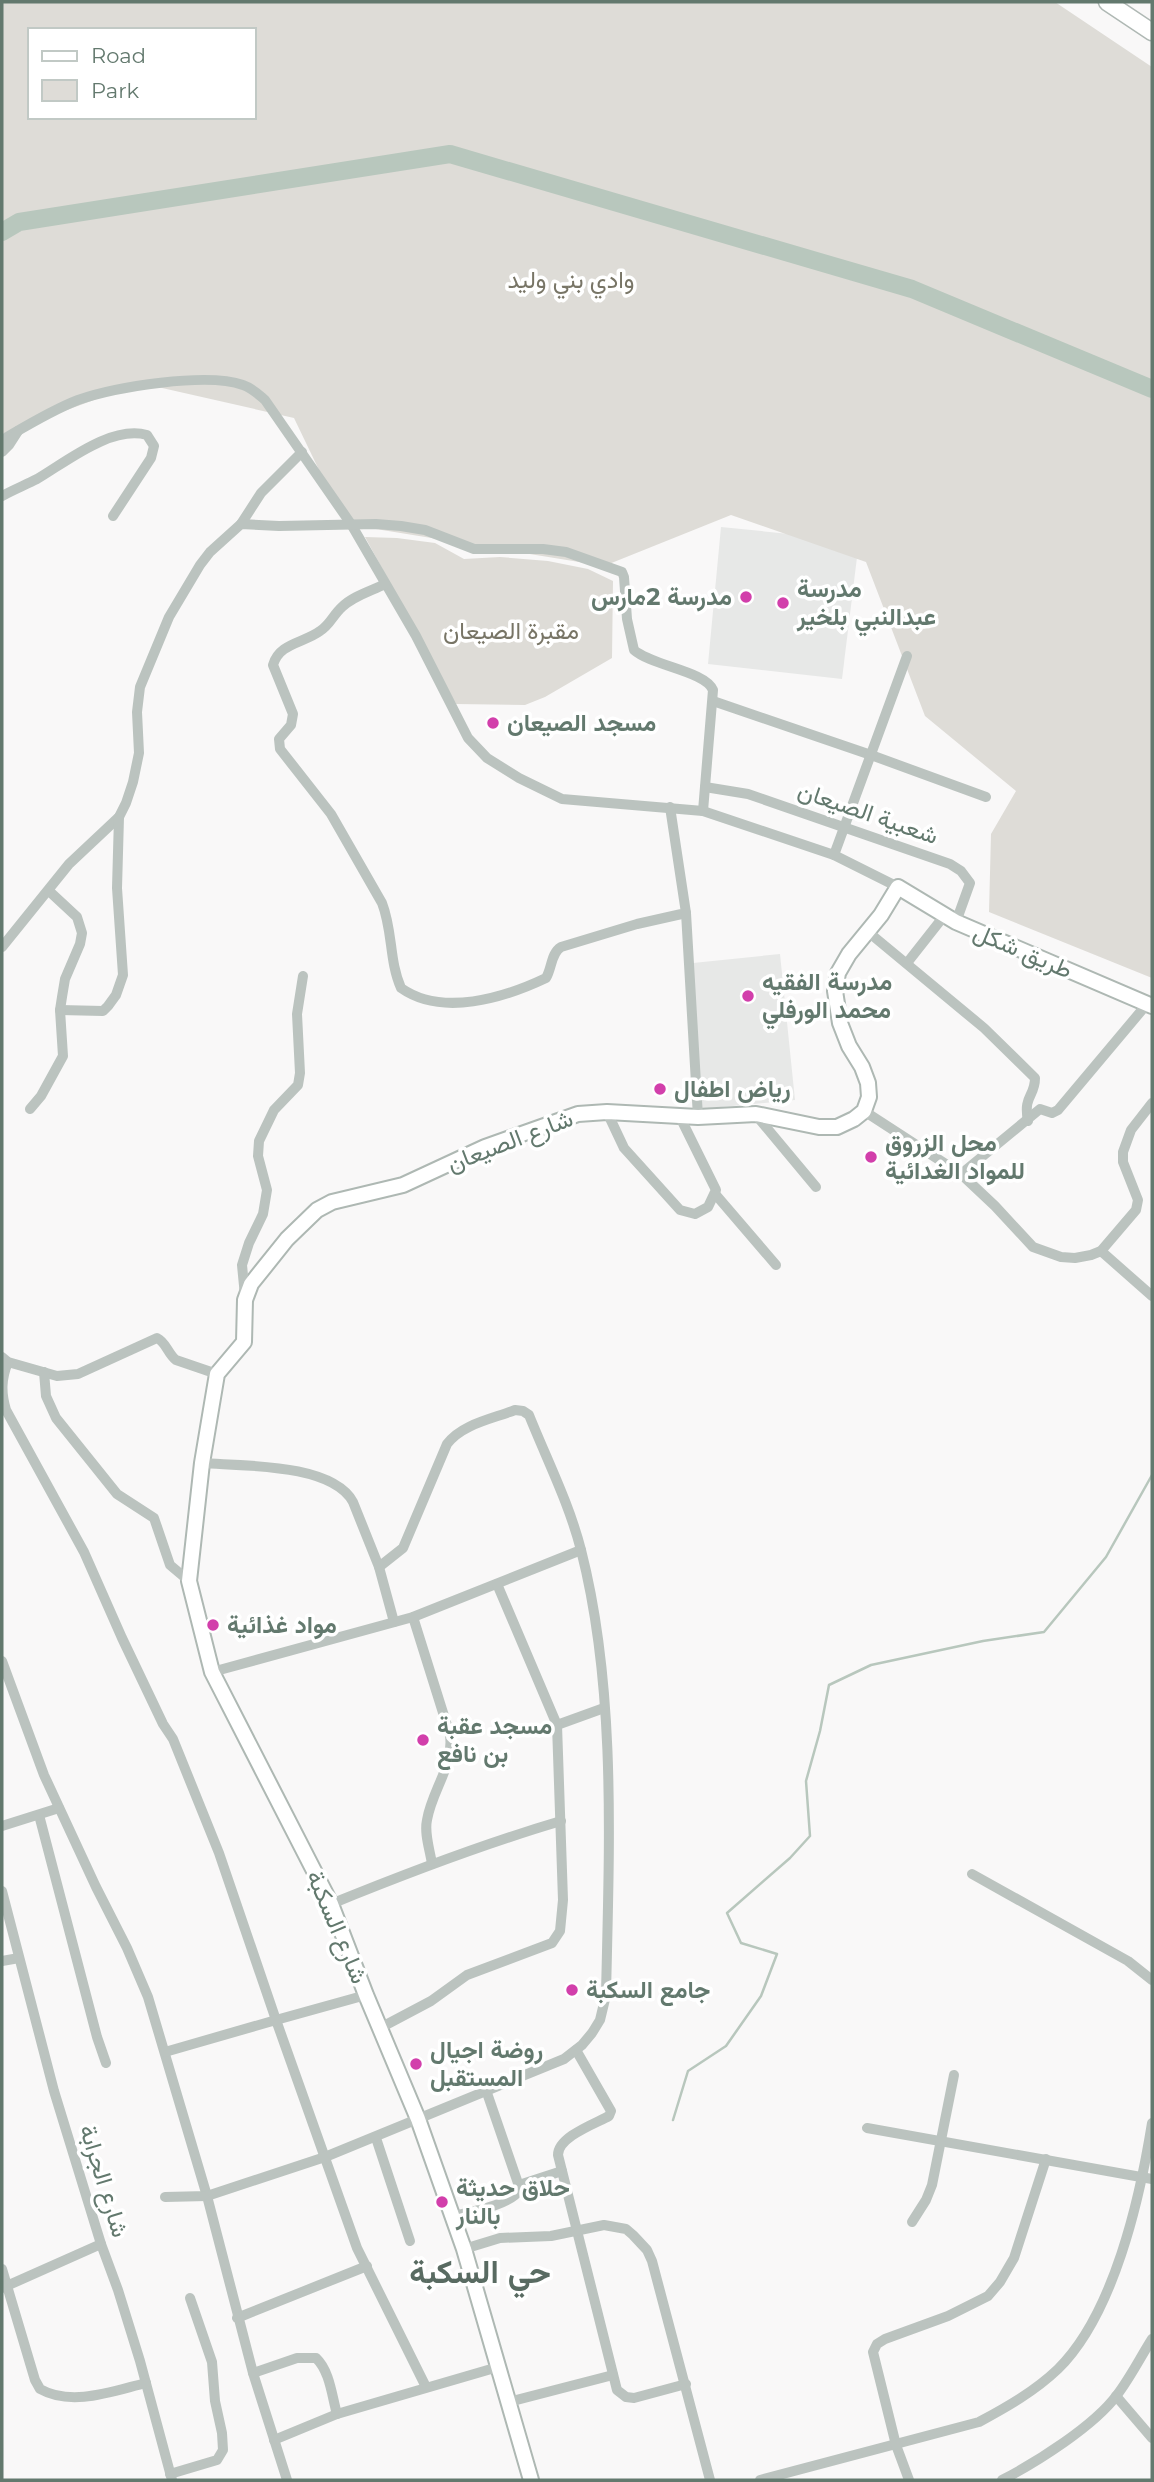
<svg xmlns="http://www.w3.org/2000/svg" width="1154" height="2482" viewBox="0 0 1154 2482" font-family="Montserrat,Vazirmatn,sans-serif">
	<rect width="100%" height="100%" fill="#f9f8f8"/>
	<g fill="#e7e8e7">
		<path d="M721,527L859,541L842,679L708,664Z"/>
		<path d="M780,954L795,1100L700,1109L693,963Z"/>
	</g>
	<g fill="#dedcd7" fill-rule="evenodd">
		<path d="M2,2H1055L1152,67V978L989,912L991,834L1016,791L925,716L866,562L731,515L604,566L345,524L294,418L140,383L2,434ZM30,30H254V117H30Z"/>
		<path d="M365,537L397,538L435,543L464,559L500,557L548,561L588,569L613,581L612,658L545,697L525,705L456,704Z"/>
	</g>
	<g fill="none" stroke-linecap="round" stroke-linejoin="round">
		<path stroke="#b8c7bd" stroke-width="2.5" d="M673,2120L688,2071L726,2046L761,1996L777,1954L741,1943L727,1913L790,1858L810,1836L806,1781L820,1731L829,1685L871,1665L983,1641L1044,1632L1106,1557L1152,1475"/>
		<path stroke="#b8c7bd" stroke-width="18" d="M2,232L19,222L450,154L912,289L1152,389"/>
		<g stroke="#aeb8b3" stroke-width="18">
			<path id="secondary" d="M531,2480L464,2249L418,2119L366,1995L331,1904L212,1672L189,1581L202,1463L217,1374L244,1342L245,1300L251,1284L287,1239L317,1210L332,1202L403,1185L485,1147L578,1114L607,1112L698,1117L756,1114L819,1127H837L854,1119L864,1111L869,1097L868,1083L862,1067L849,1046L840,1023L835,991L838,973L849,954L881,915L898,887L956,922L1152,1006"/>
		</g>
		<g stroke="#afb8b4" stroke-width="19">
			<path id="primary" d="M1107,2L1152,32"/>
		</g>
		<g stroke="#bbc3bf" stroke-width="10">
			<path d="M2,440C26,426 52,410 78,400C115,387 207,372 243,385C252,388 258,394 265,400L351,524L416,636L468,738L487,758L519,778L562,799L703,811L834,855L898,887"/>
			<path d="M2,452L9,445L18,431"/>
			<path d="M2,496C13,490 25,485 37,479C66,462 111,425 147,435L154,446L151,458L113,516"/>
			<path d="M241,524L261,493L302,452"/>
			<path d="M385,584C371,591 353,596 342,607C333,615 330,625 320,631C304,643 279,643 273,665L293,714L291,725L279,739L280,749L331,814L382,903C393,931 389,961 401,988C442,1017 504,998 546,978C552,968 551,953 561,947L637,924L686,913L670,807"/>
			<path d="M713,701L871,755L986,797"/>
			<path d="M705,787L748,794L950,864L961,871L970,883L956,922"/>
			<path d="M834,855L907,656"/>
			<path d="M686,913L698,1117"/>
			<path d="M867,931L984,1028L1035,1078C1035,1097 1023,1095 1028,1121"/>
			<path d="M2,947L69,864L119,817L126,803L133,782L139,753L137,712L140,687L169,617L200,565L210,552L241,524L279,526L376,524L401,526L425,530L474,549H543L566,552L622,572L624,577L627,619L634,650C652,666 705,671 713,690L703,811"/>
			<path d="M907,963L944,916"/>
			<path d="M60,1010L103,1011L108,1006L116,995L123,975L117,888L119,817"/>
			<path d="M30,1109L41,1096L63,1056L60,1010L62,997L65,979L80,944L82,933L77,917L49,891"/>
			<path d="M864,1111L961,1174L995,1206L1033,1247L1061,1257L1075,1258L1091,1255L1101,1251L1136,1210L1138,1200L1123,1162V1152L1131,1130L1152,1103"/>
			<path d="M607,1112L624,1148L680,1210L695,1214L708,1207L716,1190L680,1117"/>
			<path d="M756,1115L816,1187"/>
			<path d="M961,1174L1040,1109L1052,1113L1058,1110L1147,1004"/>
			<path d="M716,1195L776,1265"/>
			<path d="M1101,1251L1152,1296"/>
			<path d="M245,1296L242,1265L249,1243L263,1214L267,1190L258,1156L259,1141L274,1110L298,1085L300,1073L297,1014L303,976"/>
			<path d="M2,1357L8,1362L57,1376L78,1374L157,1338C166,1342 168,1354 176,1360L217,1374"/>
			<path d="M8,1362C1,1379 1,1393 6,1410L84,1552L122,1638L163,1724L173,1739L219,1853L276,2020L366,1995"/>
			<path d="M44,1372L46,1396L56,1418L117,1494L154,1518L170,1565L189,1581"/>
			<path d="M202,1463C241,1466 332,1463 353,1502L379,1567L394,1622"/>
			<path d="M413,1617L450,1735C454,1766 432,1790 427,1820C424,1834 430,1850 432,1864"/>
			<path d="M2,1661L44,1775L96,1887L127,1948L148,1997L207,2196L253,2373L287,2480"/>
			<path d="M212,1672L413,1617L581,1550"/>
			<path d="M557,1725L604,1708"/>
			<path d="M39,1815L97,2037L106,2063"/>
			<path d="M2,1826L59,1808"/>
			<path d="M972,1874L1128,1961L1152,1980"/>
			<path d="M2,1891L54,2091L101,2244L118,2290L140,2361L172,2480"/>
			<path d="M331,1904C407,1873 483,1844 561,1821"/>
			<path d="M2,1961L19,1958"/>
			<path d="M380,2028L431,2001L467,1975L552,1943L560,1931L563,1900L557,1725L497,1584"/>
			<path d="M576,2050L611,2111L609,2116C594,2124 558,2137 558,2155L617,2390L626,2397L634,2398L686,2384"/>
			<path d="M165,2052L276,2020L357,2248L426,2387"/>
			<path d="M867,2128L1152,2179"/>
			<path d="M376,2138L410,2241"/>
			<path d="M519,2185L562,2171"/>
			<path d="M165,2197L207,2196L325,2157L564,2059L582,2045L592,2033L600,2020L606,1995C609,1851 617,1690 581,1550C569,1503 547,1460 529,1415L523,1411L515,1410C492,1419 462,1424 447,1444L403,1548L379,1567"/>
			<path d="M453,2216C470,2212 512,2205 520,2189L486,2090"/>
			<path d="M912,2222L926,2200L932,2185L954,2075"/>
			<path d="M464,2249L500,2238L551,2236L604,2225L626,2229L633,2235L647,2250L652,2261L710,2480"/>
			<path d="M2,2269L35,2380L40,2389C72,2407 113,2391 146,2383"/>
			<path d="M2,2288L101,2244"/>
			<path d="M237,2318L367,2266"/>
			<path d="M253,2373L297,2358H316C330,2371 332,2397 337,2414"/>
			<path d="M1116,2396L1152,2438"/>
			<path d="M509,2402L613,2375"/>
			<path d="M274,2440L337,2414L498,2367"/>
			<path d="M170,2474L217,2460L223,2450L222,2433L215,2401L212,2362L190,2298"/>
			<path d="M760,2480L979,2422C1007,2407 1035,2391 1058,2369C1114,2314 1140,2198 1152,2123"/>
			<path d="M909,2480L896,2445L873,2352L877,2344L885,2339L948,2316L988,2296L1000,2282L1014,2258L1046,2159"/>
			<path d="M1002,2480C1037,2462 1094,2426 1117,2395C1130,2378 1140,2358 1152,2339"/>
		</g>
		<use href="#secondary" stroke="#fff" stroke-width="14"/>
		<use href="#primary" stroke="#fff" stroke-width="16"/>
	</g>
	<g fill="#d23fab" stroke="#fff" stroke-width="2.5">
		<circle cx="746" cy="597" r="7"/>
		<circle cx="783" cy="603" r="7"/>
		<circle cx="493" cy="723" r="7"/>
		<circle cx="748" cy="996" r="7"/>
		<circle cx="660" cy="1089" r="7"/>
		<circle cx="871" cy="1157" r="7"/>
		<circle cx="213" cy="1625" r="7"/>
		<circle cx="423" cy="1740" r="7"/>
		<circle cx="572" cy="1990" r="7"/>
		<circle cx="416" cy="2064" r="7"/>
		<circle cx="442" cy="2202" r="7"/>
	</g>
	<g text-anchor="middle" stroke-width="7" stroke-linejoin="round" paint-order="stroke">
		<g font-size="24" fill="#787566" stroke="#fff">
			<text x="571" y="288">وادي بني وليد</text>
			<text x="511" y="639">مقبرة الصيعان</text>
		</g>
		<g font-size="24" font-weight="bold" fill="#63796e" stroke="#fff" text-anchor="start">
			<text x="797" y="597">مدرسة<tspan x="797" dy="28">عبدالنبي بلخير</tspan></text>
			<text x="732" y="605" text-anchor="end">مدرسة 2مارس</text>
			<text x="507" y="731">مسجد الصيعان</text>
			<text x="762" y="990">مدرسة الفقيه<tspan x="762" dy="28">محمد الورفلي</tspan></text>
			<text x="674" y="1097">رياض اطفال</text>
			<text x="885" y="1151">محل الزروق<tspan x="885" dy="28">للمواد الغدائية</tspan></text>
			<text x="227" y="1633">مواد غذائية</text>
			<text x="437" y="1734">مسجد عقبة<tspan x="437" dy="28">بن نافع</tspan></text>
			<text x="586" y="1998">جامع السكبة</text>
			<text x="430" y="2058">روضة اجيال<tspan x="430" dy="28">المستقبل</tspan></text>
			<text x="456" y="2196">حلاق حديثة<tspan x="456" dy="28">بالنار</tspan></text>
		</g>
		<g font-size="24" fill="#63796e" stroke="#fff">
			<text transform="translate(868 813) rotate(19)" y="8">شعبية الصيعان</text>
			<text transform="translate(1023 951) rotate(23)" y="8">طريق شكل</text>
			<text transform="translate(510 1141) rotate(-21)" y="8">شارع الصيعان</text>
			<text transform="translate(337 1927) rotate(67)" y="8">شارع السكبة</text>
			<text transform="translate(104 2181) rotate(73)" y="8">شارع الجرابة</text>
		</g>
		<g font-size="32" font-weight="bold" fill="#596b62" stroke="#fff">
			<text x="480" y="2283">حي السكبة</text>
		</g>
	</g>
	<rect width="1154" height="2482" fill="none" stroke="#63796e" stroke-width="7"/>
	<rect x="28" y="28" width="228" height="91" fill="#ffffff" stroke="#c1c9c5" stroke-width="2"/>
	<rect x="42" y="51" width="35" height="10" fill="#ffffff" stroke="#c1c9c5" stroke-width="2"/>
	<text x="91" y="63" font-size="21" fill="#63796e">Road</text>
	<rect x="42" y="80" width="35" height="21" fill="#dedcd7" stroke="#c1c9c5" stroke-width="2"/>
	<text x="91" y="98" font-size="21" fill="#63796e">Park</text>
</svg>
